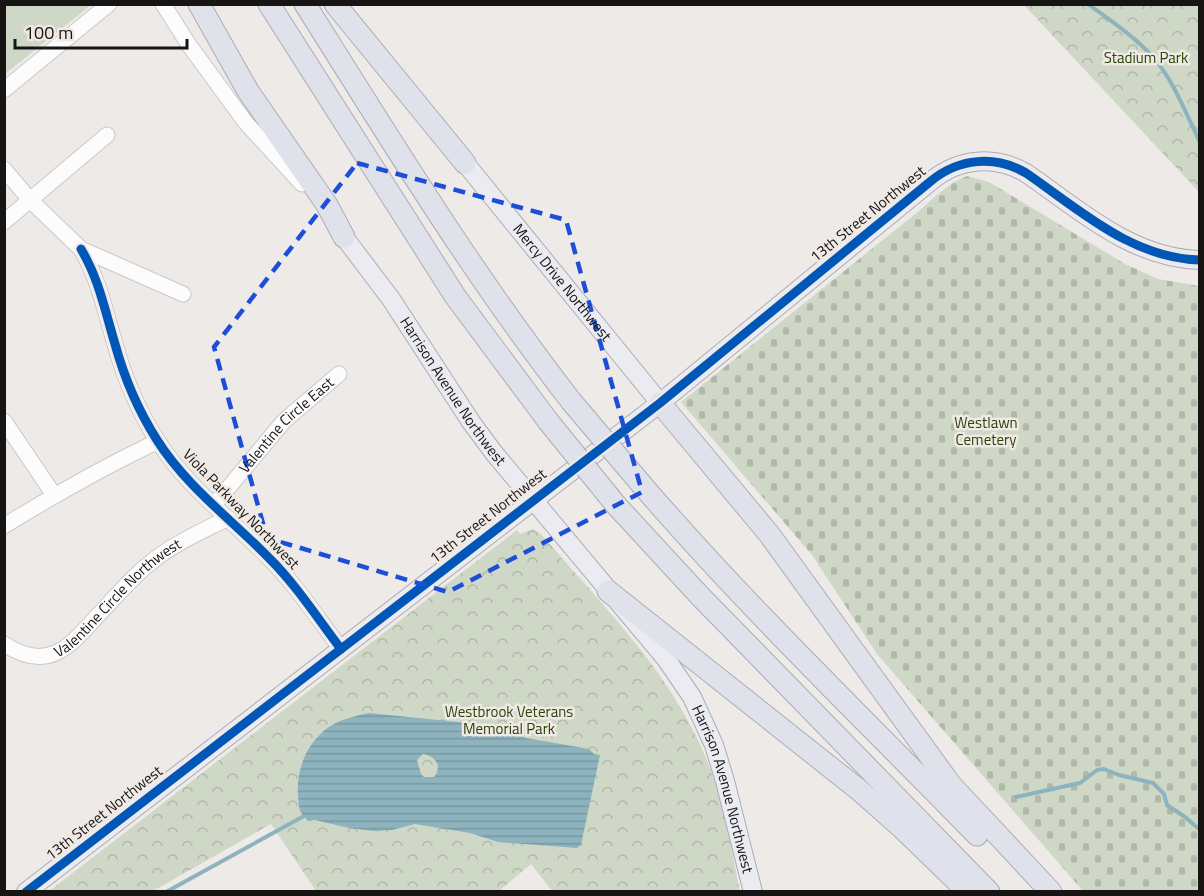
<svg xmlns="http://www.w3.org/2000/svg" width="1204" height="896" viewBox="0 0 1204 896" font-family="'Titillium Web',sans-serif">
	<defs>
		<pattern id="forest-crowns" width="20" height="18" patternUnits="userSpaceOnUse" patternTransform="scale(1.5)"><rect width="20" height="18" fill="#cfd8c6"/><path d="M2 6a3 3 0 1 1 6 0M12 15a3 3 0 1 1 6 0" fill="none" stroke="#b1b8a9"/></pattern>
		<pattern id="cemetery-stones" width="16" height="16" patternUnits="userSpaceOnUse" patternTransform="scale(1.5)"><rect width="16" height="16" fill="#cfd8c6"/><path d="M2 7V4a2 2 0 0 1 4 0v3zM10 15v-3a2 2 0 0 1 4 0v3z" fill="#b1b8a9"/></pattern>
		<pattern id="water-rules" width="6" height="5" patternUnits="userSpaceOnUse" patternTransform="scale(1.5)"><rect width="6" height="5" fill="#8cb3be"/><path d="M0 2.5h6" fill="none" stroke="#7899a2"/></pattern>
	</defs>
	<rect width="100%" height="100%" fill="#edeae8"/>
	<g fill="url(#forest-crowns)">
		<path d="M1024,5H1199V192Z"/>
		<path d="M533,529L541,534C601,604 671,672 706,758C724,800 731,847 740,892L552,891L531,864L499,891H316L271,824L153,891L48,892L517,530L520,534Z"/>
	</g>
	<path fill="url(#cemetery-stones)" d="M967,176L989,182L1125,264L1158,279L1199,286V891H1083L877,654L812,555L681,402L919,211C934,198 948,183 967,176Z"/>
	<path fill="#cfd8c6" d="M5,4H91V5L5,74Z"/>
	<path fill="url(#water-rules)" fill-rule="evenodd" d="M369,713L477,724L526,738L589,749L594,754L600,755L581,845L577,848L498,842L470,833L415,824L392,830L374,831L349,828L315,820L308,821C306,818 301,814 300,810C298,806 299,800 298,796C296,769 307,742 329,727C341,719 355,716 369,713ZM423,754C435,756 443,766 434,777H424L421,774L417,760Z"/>
	<g fill="none" stroke-linecap="round" stroke-linejoin="round">
		<g stroke="#8cb3be" stroke-width="4">
			<path d="M1088,4C1110,20 1135,37 1153,57C1174,81 1186,114 1200,142"/>
			<path d="M1016,797L1080,783L1097,770L1104,769L1119,775L1153,783L1164,794L1167,805L1185,817L1200,830"/>
			<path d="M166,892L304,816"/>
		</g>
		<g stroke="#cbc8c6" stroke-width="17">
			<g id="minor">
				<path d="M163,4L189,45L246,123L302,184"/>
				<path d="M4,90L109,4"/>
				<path d="M4,169L31,201L81,249L183,294"/>
				<path d="M4,222L107,135"/>
				<path d="M81,249C99,279 105,311 115,344C124,377 138,410 157,440C186,486 232,520 270,559C297,586 318,619 341,649"/>
				<path d="M4,421L54,495"/>
				<path id="s1" d="M214,505L284,421L339,374"/>
				<path d="M4,526C54,495 104,467 158,441"/>
				<path id="s2" d="M4,644C49,674 71,645 100,613C116,597 131,578 149,564C172,544 201,532 228,518"/>
			</g>
		</g>
		<g stroke="#acacb6" stroke-width="20">
			<g id="major">
				<path id="s3" d="M465,163L660,403"/>
				<path id="s4" d="M344,237L391,299L471,422L494,453L666,659L692,697L714,745L725,781L753,892"/>
				<path d="M26,892L660,403L931,181C959,158 995,155 1026,173C1080,210 1131,258 1200,260"/>
			</g>
		</g>
		<g stroke="#acacb6" stroke-width="23">
			<g id="highway">
				<path d="M199,4L248,91L327,205L344,237"/>
				<path d="M269,4L455,296L548,421"/>
				<path d="M305,4C390,139 473,275 571,401"/>
				<path d="M335,4L465,163"/>
				<path d="M660,403L769,534L951,785L1051,892"/>
				<path d="M642,485C747,607 865,720 977,835"/>
				<path d="M616,505L699,595L989,892"/>
				<path d="M608,591L859,790L903,829L968,892"/>
			</g>
		</g>
		<use href="#minor" stroke="#fcfcfc" stroke-width="15"/>
		<use href="#major" stroke="#ebecf2" stroke-width="18"/>
		<use href="#highway" stroke="#dfe1eb" stroke-width="21"/>
		<g stroke="#acacb6" stroke-width="23" stroke-linecap="butt">
			<g id="highway-bridge">
				<path d="M571,401L642,485"/>
				<path d="M548,421L616,505"/>
			</g>
		</g>
		<use href="#highway-bridge" stroke="#dfe1eb" stroke-width="21"/>
		<g stroke="#f0e9e5" stroke-width="13">
			<g id="cycleway">
				<path d="M81,249C99,279 105,311 115,344C124,377 138,410 157,440C186,486 232,520 270,559C297,586 318,619 341,649"/>
				<path d="M26,892L660,403L931,181C959,158 995,155 1026,173C1080,210 1131,258 1200,260"/>
			</g>
		</g>
		<use href="#cycleway" stroke="#0057b8" stroke-width="9"/>
	</g>
	<path fill="none" stroke="#1d4ed8" stroke-width="4.5" stroke-dasharray="12 8" stroke-linejoin="round" d="M357,163L566,220L642,492L448,592L267,538L214,347Z"/>
	<g text-anchor="middle" stroke-width="5" stroke-linejoin="round" paint-order="stroke">
		<g font-size="15" fill="#264607" stroke="#f0e9e5">
			<text x="1146" y="63">Stadium Park</text>
			<text x="986" y="428">Westlawn<tspan x="986" dy="17">Cemetery</tspan></text>
			<text x="509" y="717">Westbrook Veterans<tspan x="509" dy="17">Memorial Park</tspan></text>
		</g>
		<g font-size="15" fill="#171514" stroke="#f0e9e5">
			<text transform="translate(868 214) rotate(-39)" y="5">13th Street Northwest</text>
			<text dy="5" stroke="none"><textPath href="#s3" startOffset="154">Mercy Drive Northwest</textPath></text>
			<text dy="5" stroke="none"><textPath href="#s4" startOffset="189">Harrison Avenue Northwest</textPath></text>
			<text dy="5" stroke="none"><textPath href="#s1" startOffset="108">Valentine Circle East</textPath></text>
			<text transform="translate(241 509) rotate(46)" y="5">Viola Parkway Northwest</text>
			<text transform="translate(488 516) rotate(-38)" y="5">13th Street Northwest</text>
			<text dy="5" stroke="none"><textPath href="#s2" startOffset="138">Valentine Circle Northwest</textPath></text>
			<text dy="5" stroke="none"><textPath href="#s4" startOffset="675">Harrison Avenue Northwest</textPath></text>
			<text transform="translate(104 813) rotate(-38)" y="5">13th Street Northwest</text>
		</g>
	</g>
	<rect width="1204" height="896" fill="none" stroke="#171514" stroke-width="12"/>
	<path d="M15 39v9h172v-9" fill="none" stroke="#171514" stroke-width="3"/>
	<text x="24" y="39" font-size="18" fill="#171514" stroke="#f0e9e5" stroke-width="4.5" paint-order="stroke">100 m</text>
</svg>
